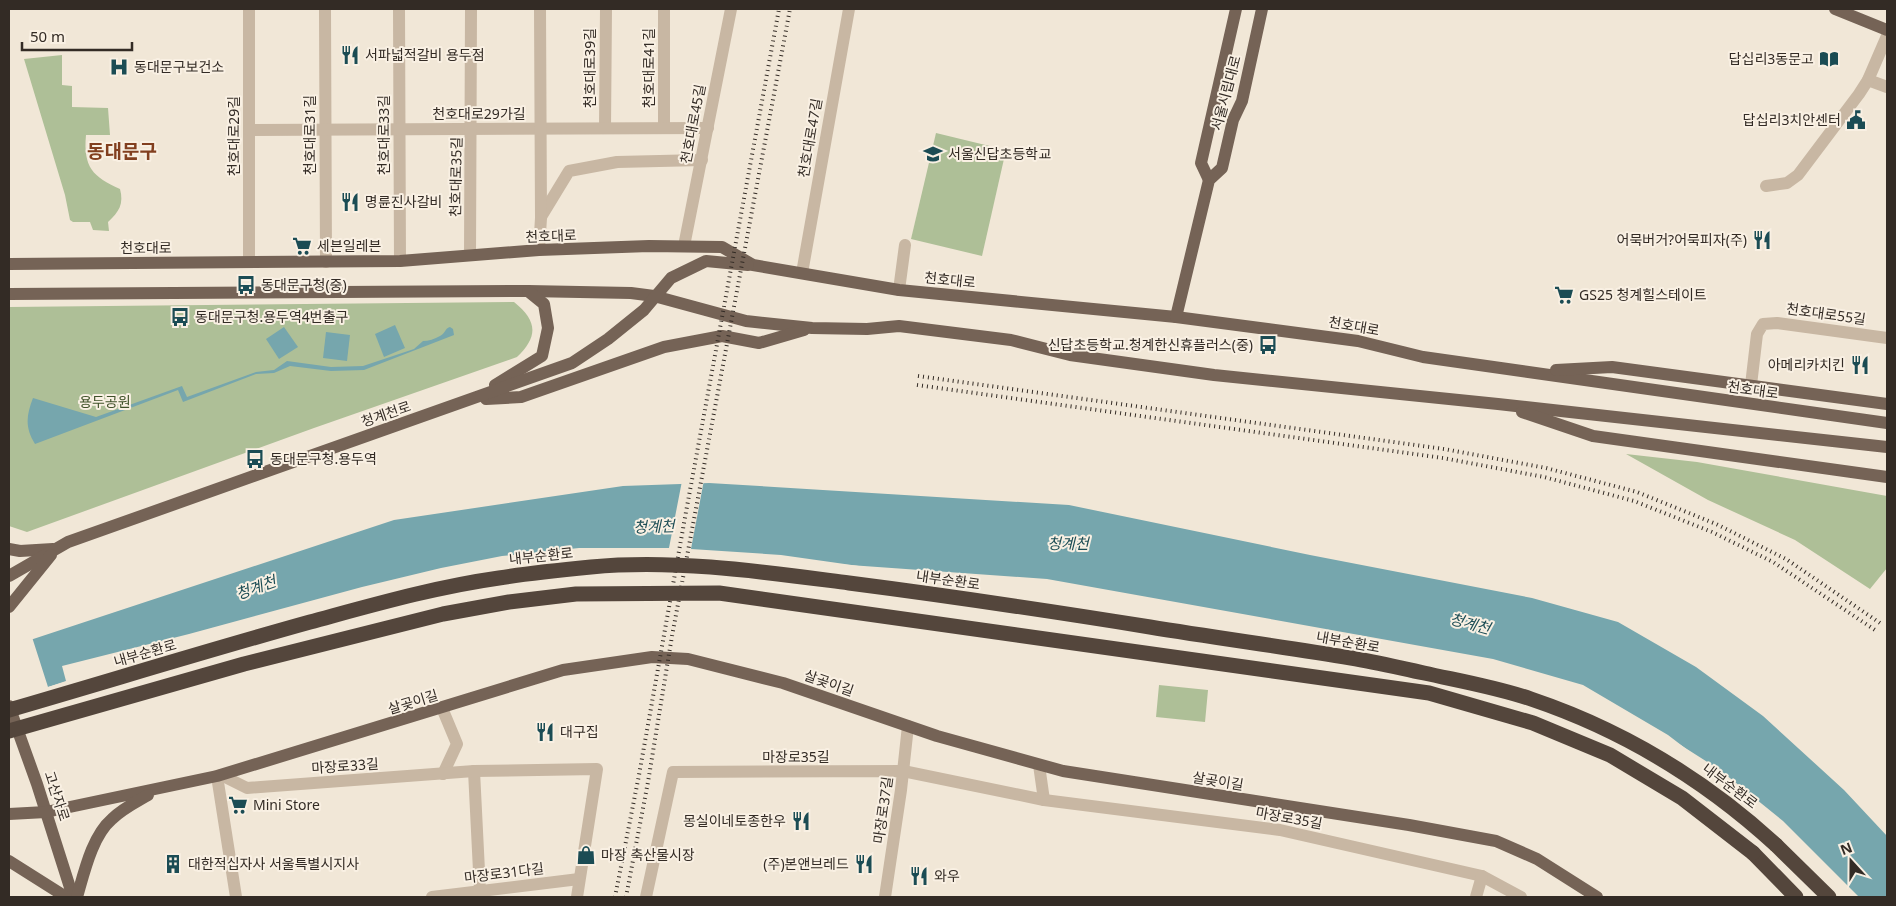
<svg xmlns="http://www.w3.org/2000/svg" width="1896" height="906" viewBox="0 0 1896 906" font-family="'Noto Sans','Noto Sans KR',sans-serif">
	<rect width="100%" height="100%" fill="#f1e7d7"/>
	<g fill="#aebf97">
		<path d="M62,55V85L72,86V107L108,108L110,135H86C83,167 93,177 120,189C124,204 119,212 108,222L109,231L93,230L90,222H73L70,220L65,195L24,59Z"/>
		<path d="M936,133L1006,150L982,256L911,239Z"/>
		<path d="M514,302C538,321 538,337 517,357L314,428L27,532L9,526V307Z"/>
		<path d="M1626,454L1697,462L1887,496V568L1870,589L1795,540L1708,500Z"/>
		<path d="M1159,685L1208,690L1205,722L1156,717Z"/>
	</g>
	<g fill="#76a6ad">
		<path d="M395,325L405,348L384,357L375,334Z"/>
		<path d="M284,327L298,347L279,359L266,339Z"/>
		<path d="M450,327L453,329L454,335L364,370L331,371L290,366L274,373L256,374L183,402L178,390L35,444C25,428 26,416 33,398L96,417L182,386L187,397L256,372L274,370L287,361L331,367L363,366L414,349L423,341C428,341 435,339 440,336C446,333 444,329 450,327Z"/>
		<path d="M326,332L350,335L347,361L323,358Z"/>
		<path d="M709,483L1069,505L1310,555L1532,598L1618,622L1696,667L1763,716L1844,790L1887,836V897H1853L1753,800L1668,735L1583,685L1493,659L1047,579L668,552L424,574L28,693L9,647L394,520L623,486Z"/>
	</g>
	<g fill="#f1e7d7">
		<path d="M704,480L691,549L781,555L887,570L668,555L425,577L29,695L9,704V644L32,637L48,687L66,681L62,666L189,634L362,587L441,568L502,556L579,548H669L682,481Z"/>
		<path d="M1668,737L1720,770L1783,821L1859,897H1850L1751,802Z"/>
	</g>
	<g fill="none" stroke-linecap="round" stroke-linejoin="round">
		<g stroke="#c8b7a3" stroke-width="12">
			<path d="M249,9V262"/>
			<path d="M325,9L326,262"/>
			<path d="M399,9L400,261"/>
			<path d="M1868,80L1887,87"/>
			<path d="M605,128L606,9"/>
			<path d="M664,128V9"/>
			<path d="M249,130L708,128"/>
			<path d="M1766,186L1787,183L1798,175L1859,94L1868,80L1887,36"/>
			<path d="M541,217L569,171L617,162L702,160"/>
			<path d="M684,246L731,9"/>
			<path d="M539,250L541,218L540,9"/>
			<path d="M470,255L471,9"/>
			<path d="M802,273L849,9"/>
			<path d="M899,290L905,245"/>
			<path d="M1751,385L1757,334L1763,324L1777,323L1887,338"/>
			<path d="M442,708L457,744L443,774"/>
			<path d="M1039,765L1044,800"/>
			<path d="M474,771L480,891"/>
			<path d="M221,775L247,788L474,771L597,769L577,897"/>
			<path d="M217,776L236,897"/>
			<path d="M432,897L579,879"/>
			<path d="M646,897L673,772L903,771L1044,800L1280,830L1482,876L1521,897"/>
			<path d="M885,897L901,790L908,726"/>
			<path d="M1476,897L1482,876"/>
		</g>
		<g stroke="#756356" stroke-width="12">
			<path d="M1835,9L1887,30"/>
			<path d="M1209,180L1201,163L1236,9"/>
			<path d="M9,264L400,261L539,250L649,246L722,247L753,265L899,290L1176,317L1358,341L1423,357L1887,423"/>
			<path d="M9,294L528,291L631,293L654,296L746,321L812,328L867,329L899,326L1011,340L1070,355L1214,375L1498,404L1887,447"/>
			<path d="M1176,317L1209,180L1222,168L1233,120L1242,101L1262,9"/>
			<path d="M1556,370L1612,367L1887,404"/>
			<path d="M495,385L542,356L548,328L544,304L528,291"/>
			<path d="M486,399L521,397L664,347L722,336L759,343L804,330"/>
			<path d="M1522,412L1593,436L1887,477"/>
			<path d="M9,549L20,551L53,549"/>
			<path d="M9,576L68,542L572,363L608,339L644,310L671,278L706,261L748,265"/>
			<path d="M9,607L51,555"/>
			<path d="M9,706L37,784L73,897"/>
			<path d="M9,814L46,812L217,776L563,670L652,657L688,659L783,683L937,736L1063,771L1409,825L1496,841L1537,859L1597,897"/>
			<path d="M9,861L66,897"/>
			<path d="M77,897C84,873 92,836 112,819C122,809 136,802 148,795"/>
		</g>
		<g stroke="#54463c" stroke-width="15">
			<path d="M1776,845L1829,897"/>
			<path d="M1753,853L1796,897"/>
		</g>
		<g stroke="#332b25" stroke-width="4" stroke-dasharray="1 4" stroke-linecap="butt">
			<path d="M918,376L1444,449L1546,468L1637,492L1716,524L1786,559L1880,623"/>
			<path d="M917,385L1443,458L1544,477L1634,501L1712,532L1773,562L1875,630"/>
			<path d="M615,897L639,775L686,512L779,9"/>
			<path d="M626,897L648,782L672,636L790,9"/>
		</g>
		<g stroke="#54463c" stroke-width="15">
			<path d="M9,710C109,681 209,650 310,622C373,605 435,587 499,578C530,573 560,570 591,567C677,559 764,572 849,583C950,596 1050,611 1150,627C1217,638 1285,647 1351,658C1376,662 1400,668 1424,673C1460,681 1496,687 1531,699C1623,730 1705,780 1776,845"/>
			<path d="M9,731L244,664L443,614L509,602L576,594L719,593L1429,693L1533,723L1610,755L1682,798L1753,853"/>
		</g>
	</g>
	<defs>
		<g id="restaurant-bare" transform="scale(1.5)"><path d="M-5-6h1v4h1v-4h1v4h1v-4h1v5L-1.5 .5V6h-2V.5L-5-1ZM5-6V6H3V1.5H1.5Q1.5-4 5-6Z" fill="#1b4c54" stroke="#f9f0e3" stroke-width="2.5" paint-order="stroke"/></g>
		<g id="library-bare" transform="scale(1.5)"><path d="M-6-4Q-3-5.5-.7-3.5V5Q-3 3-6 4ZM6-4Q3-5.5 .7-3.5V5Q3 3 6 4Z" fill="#1b4c54" stroke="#f9f0e3" stroke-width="2.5" paint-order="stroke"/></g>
		<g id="hospital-bare" transform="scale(1.5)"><path d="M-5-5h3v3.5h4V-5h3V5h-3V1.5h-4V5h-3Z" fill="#1b4c54" stroke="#f9f0e3" stroke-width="2.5" paint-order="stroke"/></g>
		<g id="civic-bare" transform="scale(1.5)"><path d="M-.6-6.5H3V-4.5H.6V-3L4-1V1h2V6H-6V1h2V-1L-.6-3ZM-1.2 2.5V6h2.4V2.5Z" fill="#1b4c54" stroke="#f9f0e3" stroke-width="2.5" paint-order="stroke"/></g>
		<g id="school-bare" transform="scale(1.5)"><path d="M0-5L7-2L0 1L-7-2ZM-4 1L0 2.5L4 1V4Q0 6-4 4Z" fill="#1b4c54" stroke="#f9f0e3" stroke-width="2.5" paint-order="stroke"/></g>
		<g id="supermarket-bare" transform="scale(1.5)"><path d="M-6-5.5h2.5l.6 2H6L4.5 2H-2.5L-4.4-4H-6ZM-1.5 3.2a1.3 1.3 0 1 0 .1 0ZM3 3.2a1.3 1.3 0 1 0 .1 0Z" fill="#1b4c54" stroke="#f9f0e3" stroke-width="2.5" paint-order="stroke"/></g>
		<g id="bus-bare" transform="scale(1.5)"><path d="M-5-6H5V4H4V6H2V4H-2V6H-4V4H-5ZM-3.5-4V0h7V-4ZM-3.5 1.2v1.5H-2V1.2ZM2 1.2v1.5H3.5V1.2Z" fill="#1b4c54" stroke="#f9f0e3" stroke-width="2.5" paint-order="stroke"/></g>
		<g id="shop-bare" transform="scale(1.5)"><path d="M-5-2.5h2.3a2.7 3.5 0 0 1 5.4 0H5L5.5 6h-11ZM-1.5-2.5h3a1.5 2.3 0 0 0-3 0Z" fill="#1b4c54" stroke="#f9f0e3" stroke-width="2.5" paint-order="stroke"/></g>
		<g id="building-bare" transform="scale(1.5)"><path d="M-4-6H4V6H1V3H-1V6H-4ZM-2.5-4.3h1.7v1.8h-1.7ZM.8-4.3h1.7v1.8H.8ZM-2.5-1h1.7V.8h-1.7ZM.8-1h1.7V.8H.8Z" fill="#1b4c54" stroke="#f9f0e3" stroke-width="2.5" paint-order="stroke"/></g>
	</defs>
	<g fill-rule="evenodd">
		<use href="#restaurant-bare" x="350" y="55"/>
		<use href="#library-bare" x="1829" y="59"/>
		<use href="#hospital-bare" x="119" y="67"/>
		<use href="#civic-bare" x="1856" y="120"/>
		<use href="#school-bare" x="933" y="154"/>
		<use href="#restaurant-bare" x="350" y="202"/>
		<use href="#restaurant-bare" x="1762" y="240"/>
		<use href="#supermarket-bare" x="302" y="246"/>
		<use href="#bus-bare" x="246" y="285"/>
		<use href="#supermarket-bare" x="1564" y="295"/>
		<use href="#bus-bare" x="180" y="317"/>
		<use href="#bus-bare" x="1268" y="345"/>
		<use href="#restaurant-bare" x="1860" y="365"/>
		<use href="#bus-bare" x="255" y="459"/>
		<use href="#restaurant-bare" x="545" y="732"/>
		<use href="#supermarket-bare" x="238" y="805"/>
		<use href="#restaurant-bare" x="801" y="821"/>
		<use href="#shop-bare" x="586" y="855"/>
		<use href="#building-bare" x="173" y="864"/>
		<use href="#restaurant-bare" x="864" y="864"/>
		<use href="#restaurant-bare" x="919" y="876"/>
	</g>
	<g text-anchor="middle" stroke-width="4" stroke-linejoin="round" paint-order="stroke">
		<g font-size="14" fill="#332b25" stroke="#f9f0e3" text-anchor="start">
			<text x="365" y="60">서파넓적갈비 용두점</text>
			<text x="1814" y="64" text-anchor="end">답십리3동문고</text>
			<text x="134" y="72">동대문구보건소</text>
			<text x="1841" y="125" text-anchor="end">답십리3치안센터</text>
			<text x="948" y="159">서울신답초등학교</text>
			<text x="365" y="207">명륜진사갈비</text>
			<text x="1747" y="245" text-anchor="end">어묵버거?어묵피자(주)</text>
			<text x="317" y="251">세븐일레븐</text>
			<text x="261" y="290">동대문구청(중)</text>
			<text x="1579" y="300">GS25 청계힐스테이트</text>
			<text x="195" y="322">동대문구청.용두역4번출구</text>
			<text x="1253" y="350" text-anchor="end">신답초등학교.청계한신휴플러스(중)</text>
			<text x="1845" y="370" text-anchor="end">아메리카치킨</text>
			<text x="270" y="464">동대문구청.용두역</text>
			<text x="560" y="737">대구집</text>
			<text x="253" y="810">Mini Store</text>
			<text x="786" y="826" text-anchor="end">몽실이네토종한우</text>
			<text x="601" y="860">마장 축산물시장</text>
			<text x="188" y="869">대한적십자사 서울특별시지사</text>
			<text x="849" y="869" text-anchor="end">(주)본앤브레드</text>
			<text x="934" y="881">와우</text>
		</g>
		<g font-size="14" fill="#332b25" stroke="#f9f0e3">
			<text transform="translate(590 68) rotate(-90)" y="5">천호대로39길</text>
			<text transform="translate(649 68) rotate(-90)" y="5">천호대로41길</text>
			<text transform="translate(1226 93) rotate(-75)" y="5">서울시립대로</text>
			<text x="479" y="119">천호대로29가길</text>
			<text transform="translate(693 124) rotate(-79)" y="5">천호대로45길</text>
			<text transform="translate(310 135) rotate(-90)" y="5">천호대로31길</text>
			<text transform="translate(384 135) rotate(-90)" y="5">천호대로33길</text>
			<text transform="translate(234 136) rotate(-90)" y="5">천호대로29길</text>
			<text transform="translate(810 138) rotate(-80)" y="5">천호대로47길</text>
			<text transform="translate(456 177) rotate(-89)" y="5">천호대로35길</text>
			<text transform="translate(551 236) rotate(-2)" y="5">천호대로</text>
			<text x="146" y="253">천호대로</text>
			<text transform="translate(950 280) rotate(6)" y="5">천호대로</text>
			<text transform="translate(1826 314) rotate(8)" y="5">천호대로55길</text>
			<text transform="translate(1354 326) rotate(10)" y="5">천호대로</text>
			<text transform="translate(1753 390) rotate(8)" y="5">천호대로</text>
			<text transform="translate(386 414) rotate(-19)" y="5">청계천로</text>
			<text transform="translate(541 556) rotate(-6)" y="5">내부순환로</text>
			<text transform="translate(948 580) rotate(8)" y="5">내부순환로</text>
			<text transform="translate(1348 642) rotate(10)" y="5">내부순환로</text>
			<text transform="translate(145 653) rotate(-16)" y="5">내부순환로</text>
			<text transform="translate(829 683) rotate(19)" y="5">살곶이길</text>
			<text transform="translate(413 702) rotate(-17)" y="5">살곶이길</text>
			<text x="796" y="762">마장로35길</text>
			<text transform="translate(345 766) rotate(-4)" y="5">마장로33길</text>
			<text transform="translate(1218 781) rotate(9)" y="5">살곶이길</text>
			<text transform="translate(1730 786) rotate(37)" y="5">내부순환로</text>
			<text transform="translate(57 796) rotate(72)" y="5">고산자로</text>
			<text transform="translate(883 810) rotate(-82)" y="5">마장로37길</text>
			<text transform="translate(1289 818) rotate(10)" y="5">마장로35길</text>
			<text transform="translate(504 873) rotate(-7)" y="5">마장로31다길</text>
		</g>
		<g font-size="14" fill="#3f5129" stroke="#f9f0e3">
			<text x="105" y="407">용두공원</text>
		</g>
		<g font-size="15" font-style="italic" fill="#1b4c54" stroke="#f9f0e3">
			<text transform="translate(654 527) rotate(-2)" y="5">청계천</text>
			<text x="1068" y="549">청계천</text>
			<text transform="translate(256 588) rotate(-20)" y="5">청계천</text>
			<text transform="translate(1470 624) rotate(15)" y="5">청계천</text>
		</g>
		<g font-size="19" font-weight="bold" fill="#823f1f" stroke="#f9f0e3">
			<text x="122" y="158">동대문구</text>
		</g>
	</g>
	<rect width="1896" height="906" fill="none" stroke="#332b25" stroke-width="20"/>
	<g transform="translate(1851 861) rotate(339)" stroke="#f9f0e3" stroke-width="4" paint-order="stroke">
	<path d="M0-4L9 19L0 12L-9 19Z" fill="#332b25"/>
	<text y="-8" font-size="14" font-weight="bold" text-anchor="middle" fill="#332b25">N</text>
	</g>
	<path d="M22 42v8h110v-8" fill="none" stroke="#332b25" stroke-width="2.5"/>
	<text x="30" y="42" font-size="15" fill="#332b25" stroke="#f9f0e3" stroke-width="4" paint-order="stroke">50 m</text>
</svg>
